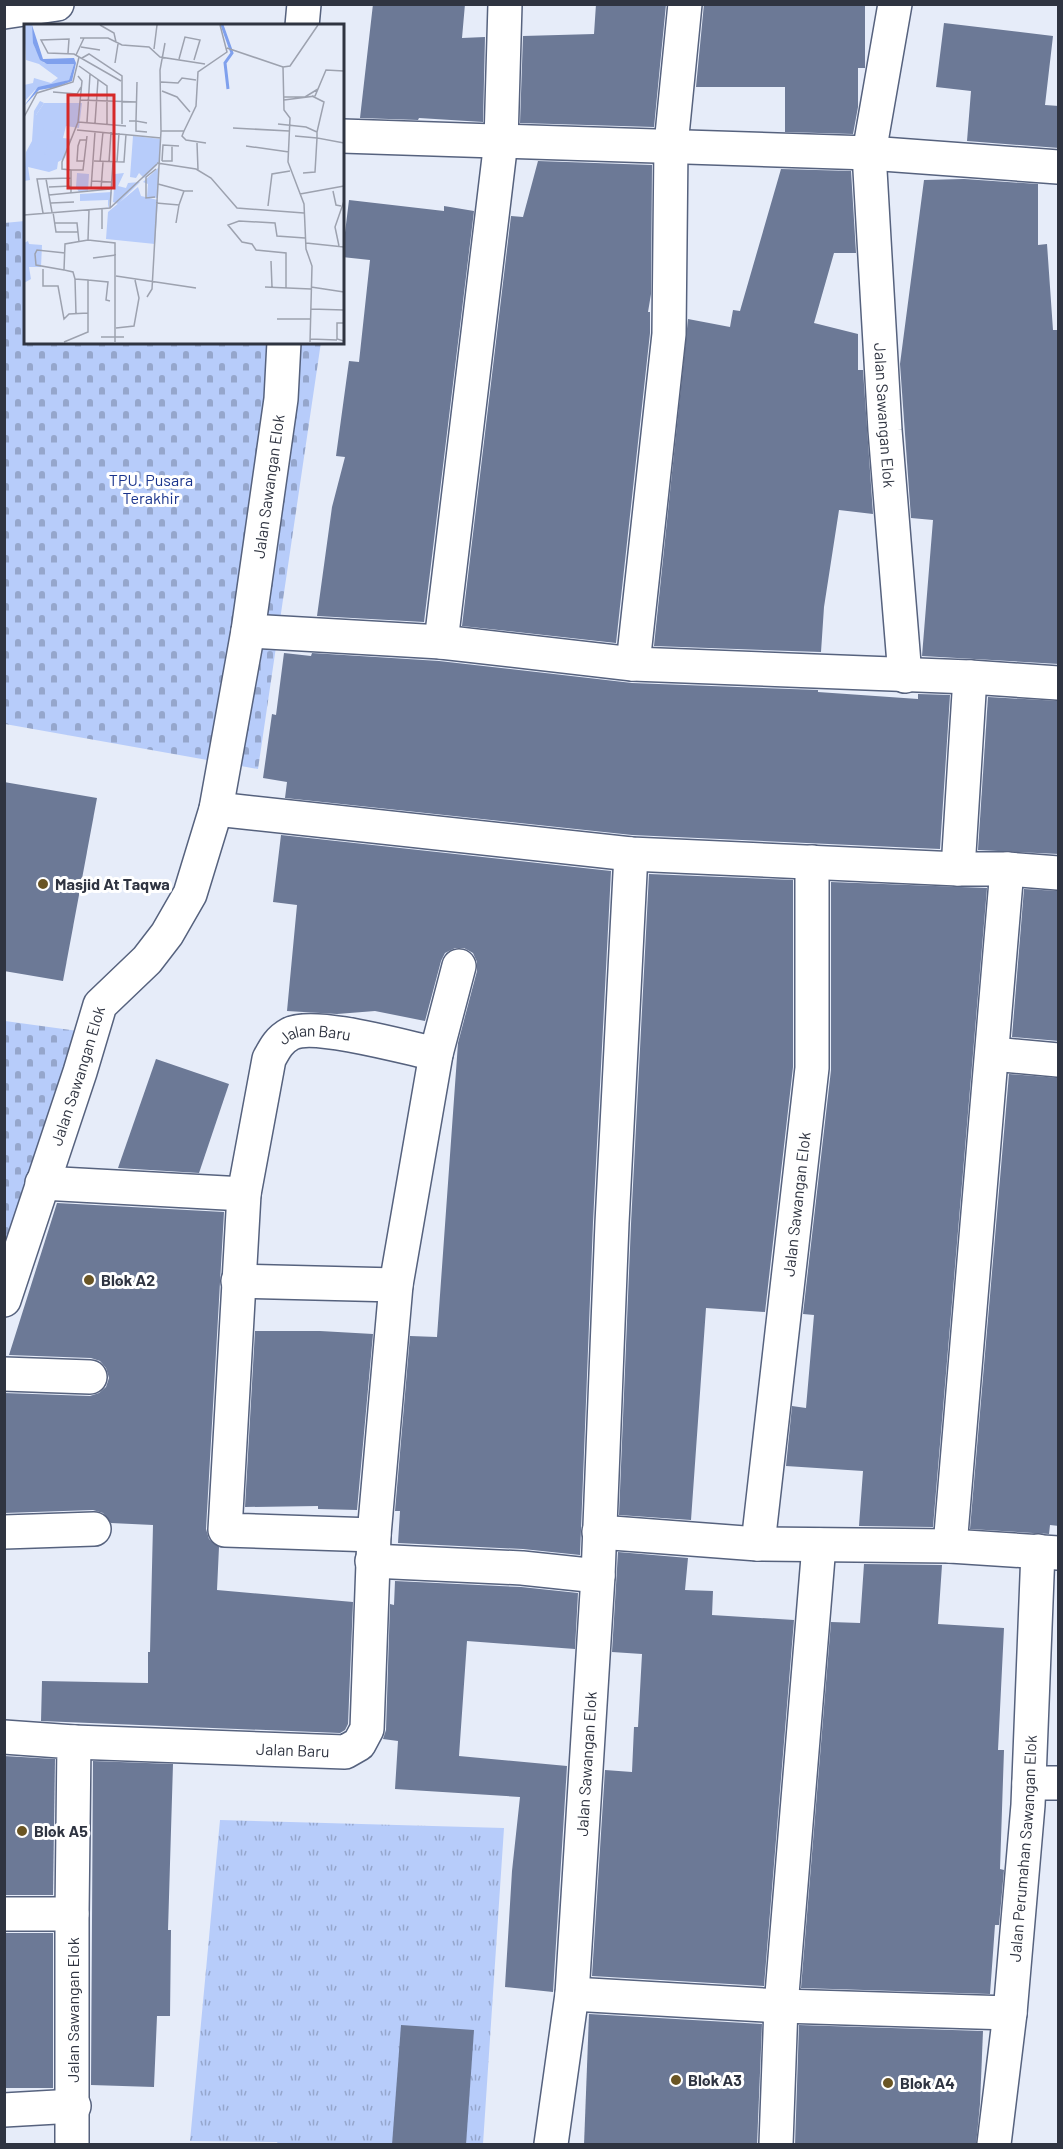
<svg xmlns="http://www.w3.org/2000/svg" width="1063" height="2149" viewBox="0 0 1063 2149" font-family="Barlow,sans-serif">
	<defs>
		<pattern id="grass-tufts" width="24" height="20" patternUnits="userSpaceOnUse" patternTransform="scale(1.5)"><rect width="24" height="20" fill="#b7ccfa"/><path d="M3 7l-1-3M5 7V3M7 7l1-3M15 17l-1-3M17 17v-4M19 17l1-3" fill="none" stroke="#95a6cc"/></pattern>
		<pattern id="cemetery-stones" width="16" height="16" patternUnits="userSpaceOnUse" patternTransform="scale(1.5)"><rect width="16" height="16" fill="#b7ccfa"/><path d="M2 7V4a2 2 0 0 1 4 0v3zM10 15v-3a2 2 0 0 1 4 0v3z" fill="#95a6cc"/></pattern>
	</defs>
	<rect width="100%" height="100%" fill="#e6ecf9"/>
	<path fill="url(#grass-tufts)" d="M220,1820L504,1828L483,2144H278L277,2142L190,2141Z"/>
	<g fill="url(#cemetery-stones)">
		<path d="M25,221L26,342H321L258,769L5,724L4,223Z"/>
		<path d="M5,1021L78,1031L5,1257Z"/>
	</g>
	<g fill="#6c7996">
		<path d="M373,4H465L462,38L485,37L483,122L419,118L418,120L360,118Z"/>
		<path d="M596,4H666L654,127L520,123L523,36L594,34Z"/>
		<path d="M704,4H865V68H858V107L853,134L785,132V87H696Z"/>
		<path d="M944,23L1053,36L1045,105L1059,106V148L967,141L971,91L936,87Z"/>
		<path d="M538,161L652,165L651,294L648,312H650V333L616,643L462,626L511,216L523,217Z"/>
		<path d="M781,169L851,171L856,253H834L814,323L858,334V370H863L873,514L839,510L824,607L821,652L654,646L688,319L730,327L733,310L740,311Z"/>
		<path d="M964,179L1038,184V245L1047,244L1053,330H1059V664L922,656L933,520L911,518L900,364L924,180Z"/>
		<path d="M349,200L444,211V206L474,211L424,622L317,616L332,507L345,457L336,456L349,361L359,362L370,260L342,257Z"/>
		<path d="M284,653L311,656L312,653L439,661L632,683L818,690V692L918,699V694L950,695L940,849L632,835L285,798L287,782L263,778L272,714L276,715Z"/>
		<path d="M988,697L1059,701V854L978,850Z"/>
		<path d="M4,782L97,798L63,981L4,971Z"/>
		<path d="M281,835L611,871L593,1222L580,1555L523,1549L398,1543L400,1511H395L410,1336L437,1337L458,1043L477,971V962L473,953L464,948H455L445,953L441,961L425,1021L375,1011L337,1014L287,1011L297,905L273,902Z"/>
		<path d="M649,874L793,880V1067L765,1312L706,1308L691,1520L619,1515L631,1224Z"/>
		<path d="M831,882L987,888L933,1527L859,1526L863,1471L786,1466L792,1406L806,1408L814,1315L803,1314L831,1070Z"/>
		<path d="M1024,889L1059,891V1041L1012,1037Z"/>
		<path d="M156,1059L229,1084L199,1173L118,1168Z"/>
		<path d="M1009,1074L1059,1078V1526L1050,1525L1049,1534L970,1529Z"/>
		<path d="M57,1203L224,1212L206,1529L209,1539L219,1547L217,1590L353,1602L348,1724L345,1730L340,1733L41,1721L42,1681L148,1683V1652H150L153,1525L111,1523L103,1513L93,1510L4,1513V1393L90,1396L99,1393L106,1387L109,1378L106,1368L100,1361L91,1358L9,1355Z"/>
		<path d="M255,1331H320L373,1334L357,1510L318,1509V1506L245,1507Z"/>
		<path d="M618,1552L688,1558L685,1590L713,1591L712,1615L794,1620L764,1986L592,1976L605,1770L632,1772L634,1727H638L642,1654L612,1652Z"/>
		<path d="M864,1564L942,1565L938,1624L1004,1628L998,1750H1004L1000,1869L1004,1870L999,1925H995L990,1994L801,1988L831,1622L860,1623Z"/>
		<path d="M395,1581L521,1587L578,1593L575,1649L467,1641L459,1756L567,1766L553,1992L505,1987L512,1871L520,1797L395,1789L398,1741L383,1739L386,1730L390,1604L394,1605Z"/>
		<path d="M4,1756L55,1759L53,1895H4Z"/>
		<path d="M93,1761L173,1764L168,1930H171L170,2016H157L154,2087L91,2085Z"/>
		<rect x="4" y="1933" width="49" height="155"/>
		<path d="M589,2014L762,2024L757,2145H584Z"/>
		<path d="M401,2025L474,2030L466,2145H392Z"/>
		<path d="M799,2025L983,2031L980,2104L976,2145H795Z"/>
	</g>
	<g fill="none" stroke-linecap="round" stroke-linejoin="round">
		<g stroke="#56627e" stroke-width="36">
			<g id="street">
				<path id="s1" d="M895,4L869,153L885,430L905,676"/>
				<path d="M4,12L57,4"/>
				<path d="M302,26L304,4"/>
				<path d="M342,136L869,153L1058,167"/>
				<path d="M248,631L441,642L633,664L970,677L1058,683"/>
				<path d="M441,642L501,141L505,4"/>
				<path d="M633,664L669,334L671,145L685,4"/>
				<path d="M216,809L631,854L958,869H1007L1058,873"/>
				<path d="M958,869L970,677"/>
				<path d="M993,1054L1058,1060"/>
				<path d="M42,1183L244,1194"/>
				<path d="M238,1281L396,1285"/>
				<path id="s2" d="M4,1300L80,1072L100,1005L147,960L167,934L190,894L216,809L248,631L281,399L284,342"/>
				<path d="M4,1374L90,1377"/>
				<path d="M4,1532L94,1529"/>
				<path d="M599,1532L758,1544L950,1546L1058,1553"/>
				<path id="s3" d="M374,1535L225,1530L244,1194L269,1059C275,1048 279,1040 290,1034C313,1021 407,1048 436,1054"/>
				<path id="s4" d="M758,1544L812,1068V862"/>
				<path d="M950,1546L1007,869"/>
				<path d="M372,1561L522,1568L598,1576"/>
				<path d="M4,1737L74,1742L72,1914V2144"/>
				<path id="s5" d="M74,1742L345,1752L359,1744L367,1729L374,1535L396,1285L436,1054L459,966"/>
				<path d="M1029,1783H1058"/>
				<path d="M4,1914H72"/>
				<path d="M572,1994L781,2006L1010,2013"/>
				<path d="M4,2110L74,2106"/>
				<path id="s6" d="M551,2144L572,1994L598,1576L612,1223L631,854"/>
				<path d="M776,2144L781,2006L819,1545"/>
				<path id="s7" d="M994,2144L1010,2013L1028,1805L1038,1551"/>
			</g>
		</g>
		<use href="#street" stroke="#fff" stroke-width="33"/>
	</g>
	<g fill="#6a5524" stroke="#fff" stroke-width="2">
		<circle cx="43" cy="884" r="6"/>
		<circle cx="89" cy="1280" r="6"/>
		<circle cx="22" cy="1831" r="6"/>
		<circle cx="676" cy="2080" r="6"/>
		<circle cx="888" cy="2083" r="6"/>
	</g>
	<g text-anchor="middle" stroke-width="6" stroke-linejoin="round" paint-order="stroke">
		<g font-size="16" fill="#2f3441" stroke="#fff">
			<text dy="6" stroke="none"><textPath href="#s1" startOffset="414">Jalan Sawangan Elok</textPath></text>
			<text dy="6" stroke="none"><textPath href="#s2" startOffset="870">Jalan Sawangan Elok</textPath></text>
			<text dy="6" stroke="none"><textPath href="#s3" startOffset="681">Jalan Baru</textPath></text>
			<text dy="6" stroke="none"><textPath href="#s2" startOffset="236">Jalan Sawangan Elok</textPath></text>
			<text dy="6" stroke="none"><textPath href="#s4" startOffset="342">Jalan Sawangan Elok</textPath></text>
			<text dy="6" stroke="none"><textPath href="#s5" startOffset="219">Jalan Baru</textPath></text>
			<text dy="6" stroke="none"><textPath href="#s6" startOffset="382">Jalan Sawangan Elok</textPath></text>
			<text dy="6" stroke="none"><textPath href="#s7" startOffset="297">Jalan Perumahan Sawangan Elok</textPath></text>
			<text transform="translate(73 2010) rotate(-90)" y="6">Jalan Sawangan Elok</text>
		</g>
		<g font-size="16" fill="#1a348c" stroke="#fff">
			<text x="151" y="486">TPU. Pusara<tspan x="151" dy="18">Terakhir</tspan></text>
		</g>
		<g font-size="16" font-weight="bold" fill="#2f3441" stroke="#fff" text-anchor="start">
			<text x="55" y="890">Masjid At Taqwa</text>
			<text x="101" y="1286">Blok A2</text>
			<text x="34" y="1837">Blok A5</text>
			<text x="688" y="2086">Blok A3</text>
			<text x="900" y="2089">Blok A4</text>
		</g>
	</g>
	<g transform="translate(24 24)">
		<rect width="320" height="320" fill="#e6ecf9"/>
		<path d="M0,1H8L11,24L20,39L50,40L45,56L11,66L0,78V61L9,59L10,54L27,59L34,54L15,40L2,36ZM16,77L20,79L12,91L28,107L41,134L34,138L33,145L25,148L4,143L6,156L0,157L2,128L8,117L10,87ZM109,112L137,115L135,139L120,154L115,149L112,154L106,153ZM135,143L134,174L123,173L124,160L119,158ZM53,149L65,150L64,167L55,168L52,163ZM100,149L94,162L102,164L104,159L116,158L94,180L89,178L91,150ZM114,163L117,172L134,176L131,220L82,215L84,188ZM88,168L84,185V176L56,177V170ZM4,217L5,220L18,221L17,243H5L7,255L0,259V219Z" fill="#b7ccfa"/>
		<path d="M20,79H58L55,104L42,102L39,114L47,115L41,134L20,130L28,107L11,103L12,91Z" fill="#b7ccfa"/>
		<path d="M8,1L19,35L50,34L52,39L48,57L33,63L15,66L0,82L14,63L45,56L50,40H23L16,36L9,19Z" fill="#7fa0ed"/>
		<path fill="none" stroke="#7fa0ed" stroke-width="3" d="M198,1L208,29L201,39L204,65"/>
		<path fill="none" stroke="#9da2af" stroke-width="1.5" d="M76,1L90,9L92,18M56,14H84L98,21L125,23L136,33L181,40M57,23L76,26M203,24L259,43M130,25L133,1M44,29L45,15L17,16L24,29L50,30L97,57M52,31L60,14M58,34L65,30L98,52V100M155,35L161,13L176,16L170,36M91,39L94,20M55,42L83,62V100M259,43L260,86L266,94L264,138L280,180L282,225L288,242L286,318M259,43L266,42L294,1M113,58L112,97L123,99M137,58L154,59L158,54L172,56M138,67L153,73L166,88M29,68L53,70L57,63M288,72L300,78L293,108M260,73H281L294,65M56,76L113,78M260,76L291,72L302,46L320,47M90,78V100M0,93L13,69L49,58L55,33M105,97H112V107L123,108M54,98L102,102M63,98L66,50M71,99L74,56M254,100L282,103L293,108V114L320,119M209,104L265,107M53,106L137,114M137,107L136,46L141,19M160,107L172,82L174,48L203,28L196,1M160,107L158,112L162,116L182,119M271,112L293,114M173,119L174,146M222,122L265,128M60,137H53L54,122L56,116H62M70,137L100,138L102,110M138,137L139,121L155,122M138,137H148V121M76,138L79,108M85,138L87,108M93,138L95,109M133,139L172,145L187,154L213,184L280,189M47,146H59L63,112M279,149L291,148L293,114M22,155L28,188M68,157L87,158M134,160L160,167M25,163L47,162M67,165L71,108M77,165L79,138M309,167L312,181L317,182M47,170V146L38,145V138L54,98L58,57L54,52M276,170L320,162M25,171L86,165M131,173L122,174V153L132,145M27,179L50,178M132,179L155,181L160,167H169M244,182L248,150L266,147M86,184L89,138M29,188L32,208H54M19,189L13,155L47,154M0,191L86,184L133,140M30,199H53L55,218M152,199L155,181M78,205V185M64,216L65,186M282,219L320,223M315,222L311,203L320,177M69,234L92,231M247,237L248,263M19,245V262H34L40,295L45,290L64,289M40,246L12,241L11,230L13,226L41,229M92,252L172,264M51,255L52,290M64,256L84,258L82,276L86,277M241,263L287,265M287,263L320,268M262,264V229L232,226L228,220L218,218L204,201L215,197L251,199L253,212L281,214M123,273L128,265L137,107H160M287,285L320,286M253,295H287M320,299H313V315L320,317M92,304L110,302L115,274L111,256M77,313H100M286,315L313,316M40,318L64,308V256L51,255L49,248L40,246L41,220L64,216L91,219V318"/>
		<path fill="#d62828" fill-opacity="0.15" stroke="#d62828" stroke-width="3" d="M44,71H90V164H44Z"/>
		<rect width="320" height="320" fill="none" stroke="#2f3441" stroke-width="3"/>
	</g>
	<rect width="1063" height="2149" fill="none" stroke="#2f3441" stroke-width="12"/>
</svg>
